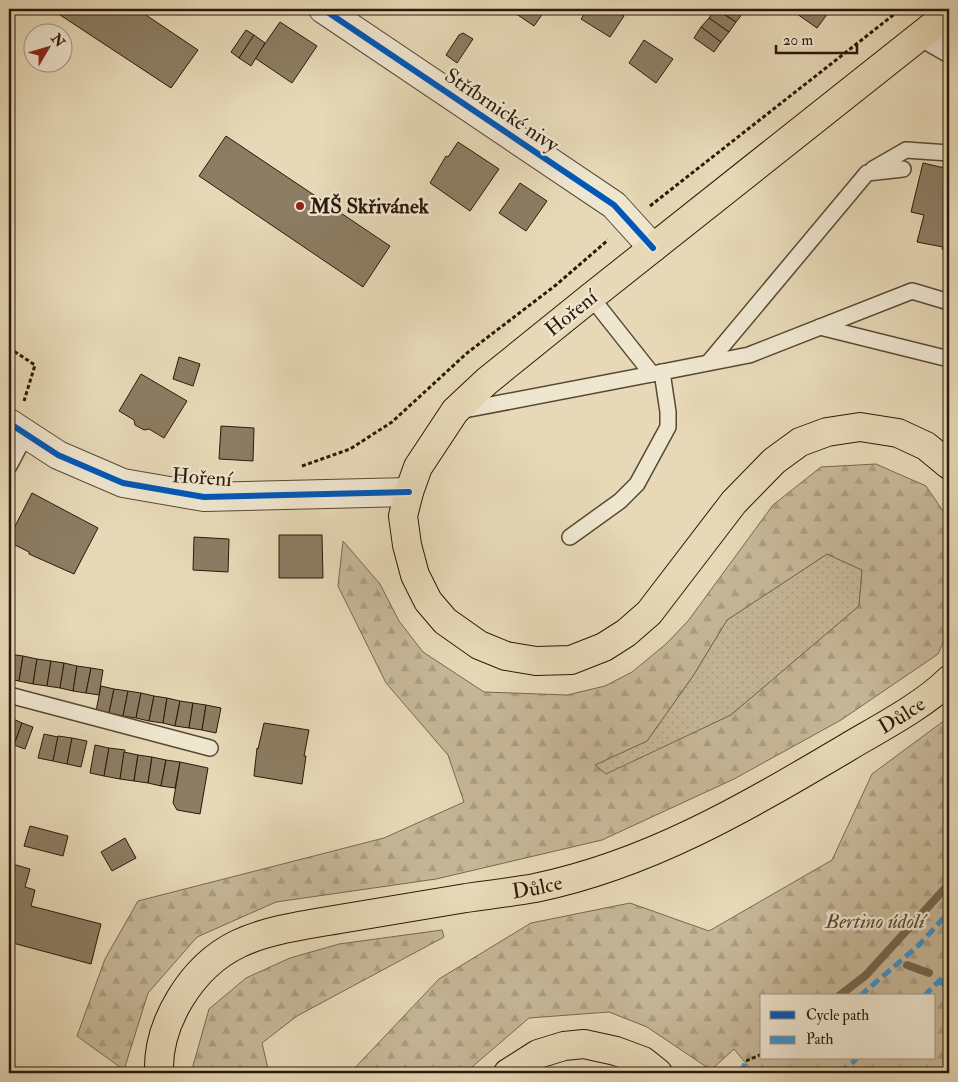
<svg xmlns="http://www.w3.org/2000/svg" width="958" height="1082" viewBox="0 0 958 1082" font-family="'IM FELL Double Pica',serif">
	<defs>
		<pattern id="grass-dots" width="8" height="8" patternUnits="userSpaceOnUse" patternTransform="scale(1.25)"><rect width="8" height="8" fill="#c7b899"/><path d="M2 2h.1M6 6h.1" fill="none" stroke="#ab9e82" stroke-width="1.8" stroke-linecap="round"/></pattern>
		<pattern id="forest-firs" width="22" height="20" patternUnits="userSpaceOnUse" patternTransform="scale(1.25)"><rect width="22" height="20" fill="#c7b899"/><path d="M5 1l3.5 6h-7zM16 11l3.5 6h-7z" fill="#ab9e82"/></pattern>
	</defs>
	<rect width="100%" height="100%" fill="#e7d9b7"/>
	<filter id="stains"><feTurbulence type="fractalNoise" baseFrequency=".004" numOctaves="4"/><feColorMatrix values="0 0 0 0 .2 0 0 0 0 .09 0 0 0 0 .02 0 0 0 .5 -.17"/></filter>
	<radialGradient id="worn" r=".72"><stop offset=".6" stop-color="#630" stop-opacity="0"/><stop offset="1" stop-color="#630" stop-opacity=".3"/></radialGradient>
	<path fill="url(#grass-dots)" stroke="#786850" d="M827,554L862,570L859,606L731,715L606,775L594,765L647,741L693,676L727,620Z"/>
	<g fill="url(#forest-firs)" stroke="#786850" fill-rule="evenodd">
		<path d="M876,464L926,486L949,520V629L938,654L841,720L734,779L602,840L436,879L276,902L197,937L148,993L124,1070L77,1036L105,959L138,901L384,838L464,802L448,755L386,683L338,586L343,541L380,584L399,621L423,652L484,692L567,695L605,686L632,672L666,644L688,621L773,505L821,467ZM827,554L862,570L859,606L731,715L606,774L595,765L647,741L693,676L727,620Z"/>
		<path d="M949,717V1073H752L753,1072L734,1049L711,1070L647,1027L609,1012L529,1018L465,1073H350L439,979L531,923L630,903L709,931L832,860L872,774ZM762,996H934V1058H762Z"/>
		<path d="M442,930L444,937L297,1016L262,1043L269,1073H191L209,1009L246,978L290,958L339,944Z"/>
	</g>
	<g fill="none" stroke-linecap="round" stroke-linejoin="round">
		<g stroke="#75654e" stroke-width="8">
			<path d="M907,965L929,973"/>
			<path d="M839,996L866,975L949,884"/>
		</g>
	</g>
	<g fill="#8c7d63" stroke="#2a1908">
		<path d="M51,9H137L198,50L171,88Z"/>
		<path d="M509,9H546L534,26Z"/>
		<path d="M588,9H612L624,16L610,37L581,19Z"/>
		<path d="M715,9L736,22L729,32L709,18Z"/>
		<path d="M717,9H738L743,13L736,22Z"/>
		<path d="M790,9H831L817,28Z"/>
		<path d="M709,18L729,32L721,42L701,27Z"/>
		<path d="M280,22L317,46L292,83L255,58Z"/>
		<path d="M701,27L721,42L714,52L694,38Z"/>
		<path d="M246,30L254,35L239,58L231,52Z"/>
		<path d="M463,33L473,39L457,63L446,55L459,35Z"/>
		<path d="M254,35L265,43L251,66L239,58Z"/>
		<path d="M644,40L673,59L656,83L629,63Z"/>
		<path d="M226,136L390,246L363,287L199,176Z"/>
		<path d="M458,142L499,169L470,211L430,183L446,156L448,157Z"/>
		<path d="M923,163L949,169V249L947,248L946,250L942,249L943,247L917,242L924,215L911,212Z"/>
		<path d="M520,183L547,201L526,231L499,213Z"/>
		<path d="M179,357L200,364L193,386L173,379Z"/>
		<path d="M141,374L187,401L164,438L149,429L144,430L135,425L134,420L119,411Z"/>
		<path d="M221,426L254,428L253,461L219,459Z"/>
		<path d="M32,493L98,528L74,574L29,554V552L9,542V538Z"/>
		<path d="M279,535H322L323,578H279Z"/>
		<path d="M194,537L229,539L228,572L193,570Z"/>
		<path d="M9,654L23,656L19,681L9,679Z"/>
		<path d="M23,656L37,659L33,684L19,681Z"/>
		<path d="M37,659L51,661L47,686L33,684Z"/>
		<path d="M51,661L64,663L60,688L47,686Z"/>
		<path d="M64,663L77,666L73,691L60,688Z"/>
		<path d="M77,666L91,668L86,693L73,691Z"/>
		<path d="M91,668L103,670L99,695L86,693Z"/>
		<path d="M101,686L114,689L109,713L96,711Z"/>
		<path d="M114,689L128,691L123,716L109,713Z"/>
		<path d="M128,691L141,693L136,718L123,716Z"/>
		<path d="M141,693L154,696L149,721L136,718Z"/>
		<path d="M154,696L167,698L163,723L149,721Z"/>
		<path d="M167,698L180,701L175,726L163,723Z"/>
		<path d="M180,701L193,703L189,728L175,726Z"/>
		<path d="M193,703L206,705L202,730L189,728Z"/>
		<path d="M206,705L221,708L216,733L202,730Z"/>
		<path d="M11,718L22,723L14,745L9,743V724Z"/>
		<path d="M22,723L33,727L25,749L14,745Z"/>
		<path d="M264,723L309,730L304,756H306L302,784L254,776L257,748L258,749Z"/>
		<path d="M44,734L58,737L53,761L38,758Z"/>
		<path d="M58,736L72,738L67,764L53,761Z"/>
		<path d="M72,738L87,741L81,767L67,764Z"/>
		<path d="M95,745L109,748L104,776L90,773Z"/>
		<path d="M109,748L125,750L120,779L104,776Z"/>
		<path d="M124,752L138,755L134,781L120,779Z"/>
		<path d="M138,755L152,757L148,783L134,781Z"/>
		<path d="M152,757L166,760L161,786L148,783Z"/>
		<path d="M166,760L180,762L175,788L161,786Z"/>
		<path d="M180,762L208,768L200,814L177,810L173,803Z"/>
		<path d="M30,826L68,836L63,856L24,846Z"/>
		<path d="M125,838L136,858L112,871L101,852Z"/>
		<path d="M9,863L30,869L25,887L35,890L31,906L101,924L91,964L9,942Z"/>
	</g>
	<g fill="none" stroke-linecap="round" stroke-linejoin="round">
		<g stroke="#594934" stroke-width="18">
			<g id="service">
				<path d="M949,35L919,38L949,55"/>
				<path d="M873,169L906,150L949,153"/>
				<path d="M591,297L652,374L749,355L912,291L949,302"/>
				<path d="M820,327L949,359"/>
				<path d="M709,362L867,173L903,169"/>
				<path d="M459,411L652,374"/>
				<path d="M9,466L26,434"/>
				<path d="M570,537L620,501L637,484L668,427V412L662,372"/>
				<path d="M9,695L210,748"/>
			</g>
		</g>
		<g stroke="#594934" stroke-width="30">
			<g id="minor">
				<path d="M323,9L614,205L653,248"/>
				<path d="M9,423L58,455L123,483L204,497L409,492"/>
			</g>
		</g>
		<g stroke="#2a1908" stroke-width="30">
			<g id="primary">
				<path d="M949,13L591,297L487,381L455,411L418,467L409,492L403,516L407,545L415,575L428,601L445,621L479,645L506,656L536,661L571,660L604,647L626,633L649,613L734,502L774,461L800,442L827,432L860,427L898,433L926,446L949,465"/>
				<path id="s1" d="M159,1073C157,1023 192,966 238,944C269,929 312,924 346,918C386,911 426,905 466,898C489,895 512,892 535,888C651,864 748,806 848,747C880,728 924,705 949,680"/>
				<path d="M508,1073L538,1054L564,1046L584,1044L616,1051L643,1061L658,1073"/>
			</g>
		</g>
		<g stroke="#2a1908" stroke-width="3" stroke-dasharray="4 2.5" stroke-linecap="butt">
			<path d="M650,206L901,9"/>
			<path d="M9,348L35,365L24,401"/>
			<path d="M302,466L350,449L392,422L467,353L556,285L608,240"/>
			<path d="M746,1061L762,1054"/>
		</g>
		<use href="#service" stroke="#efe6d0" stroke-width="15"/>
		<use href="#minor" stroke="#efe6d0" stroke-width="28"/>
		<use href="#primary" stroke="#e7d9b7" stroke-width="28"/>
		<g stroke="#3c93d1" stroke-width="5" stroke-dasharray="10 5" stroke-linecap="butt">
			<path d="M938,982L949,986"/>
			<path d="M860,996L919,945L949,912"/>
			<path d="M924,996L949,971"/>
			<path d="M741,1073L746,1061"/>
			<path d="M824,1073L847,1068L857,1058"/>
		</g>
		<g stroke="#efe6d0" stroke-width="9">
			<g id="cycleway">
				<path d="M323,9L614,205L653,248"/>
				<path d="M9,423L58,455L123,483L204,497L409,492"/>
			</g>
		</g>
		<use href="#cycleway" stroke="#0057b8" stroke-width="6"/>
	</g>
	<circle fill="#8f2418" stroke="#efe6d0" stroke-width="2" cx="300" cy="206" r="5"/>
	<g text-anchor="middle" stroke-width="5" stroke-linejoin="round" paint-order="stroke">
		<g font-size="21" fill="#2a1908" stroke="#efe6d0">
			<text transform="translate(502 110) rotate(34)" y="7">Stříbrnické nivy</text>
			<text transform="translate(571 313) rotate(-39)" y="7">Hoření</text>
			<text transform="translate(202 477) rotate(4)" y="7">Hoření</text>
			<text dy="7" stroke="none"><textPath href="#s1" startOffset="869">Důlce</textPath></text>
			<text dy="7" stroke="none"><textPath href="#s1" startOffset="464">Důlce</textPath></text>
		</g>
		<g font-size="21" font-weight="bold" fill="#2a1908" stroke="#efe6d0" text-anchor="start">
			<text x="310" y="213">MŠ Skřivánek</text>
		</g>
		<g font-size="21" font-style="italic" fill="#594934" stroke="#efe6d0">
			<text x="875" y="928">Bertino údolí</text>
		</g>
	</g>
	<rect width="958" height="1082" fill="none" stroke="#e7d9b7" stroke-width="30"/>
	<rect x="10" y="10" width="938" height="1062" fill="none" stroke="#2a1908" stroke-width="2.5"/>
	<rect x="15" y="15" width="928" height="1052" fill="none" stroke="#2a1908"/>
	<rect x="760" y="994" width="175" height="65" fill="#efe6d0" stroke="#a09480"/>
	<rect x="770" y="1011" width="25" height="8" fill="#0057b8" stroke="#a09480"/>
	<text x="806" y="1020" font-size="15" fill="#2a1908">Cycle path</text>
	<rect x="770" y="1036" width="25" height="8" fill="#3c93d1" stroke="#a09480"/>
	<text x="806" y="1044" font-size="15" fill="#2a1908">Path</text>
	<g transform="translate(48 48) rotate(52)"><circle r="24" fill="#efe6d0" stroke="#a09480"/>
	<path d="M0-4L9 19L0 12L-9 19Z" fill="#8f2418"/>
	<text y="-8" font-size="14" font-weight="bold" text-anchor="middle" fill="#2a1908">N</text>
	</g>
	<path d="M776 45v8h81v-8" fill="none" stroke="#2a1908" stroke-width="2.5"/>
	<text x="783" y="45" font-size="15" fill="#2a1908" stroke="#efe6d0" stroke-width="4" paint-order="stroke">20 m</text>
	<rect width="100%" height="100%" filter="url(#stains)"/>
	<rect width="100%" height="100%" fill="url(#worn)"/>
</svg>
